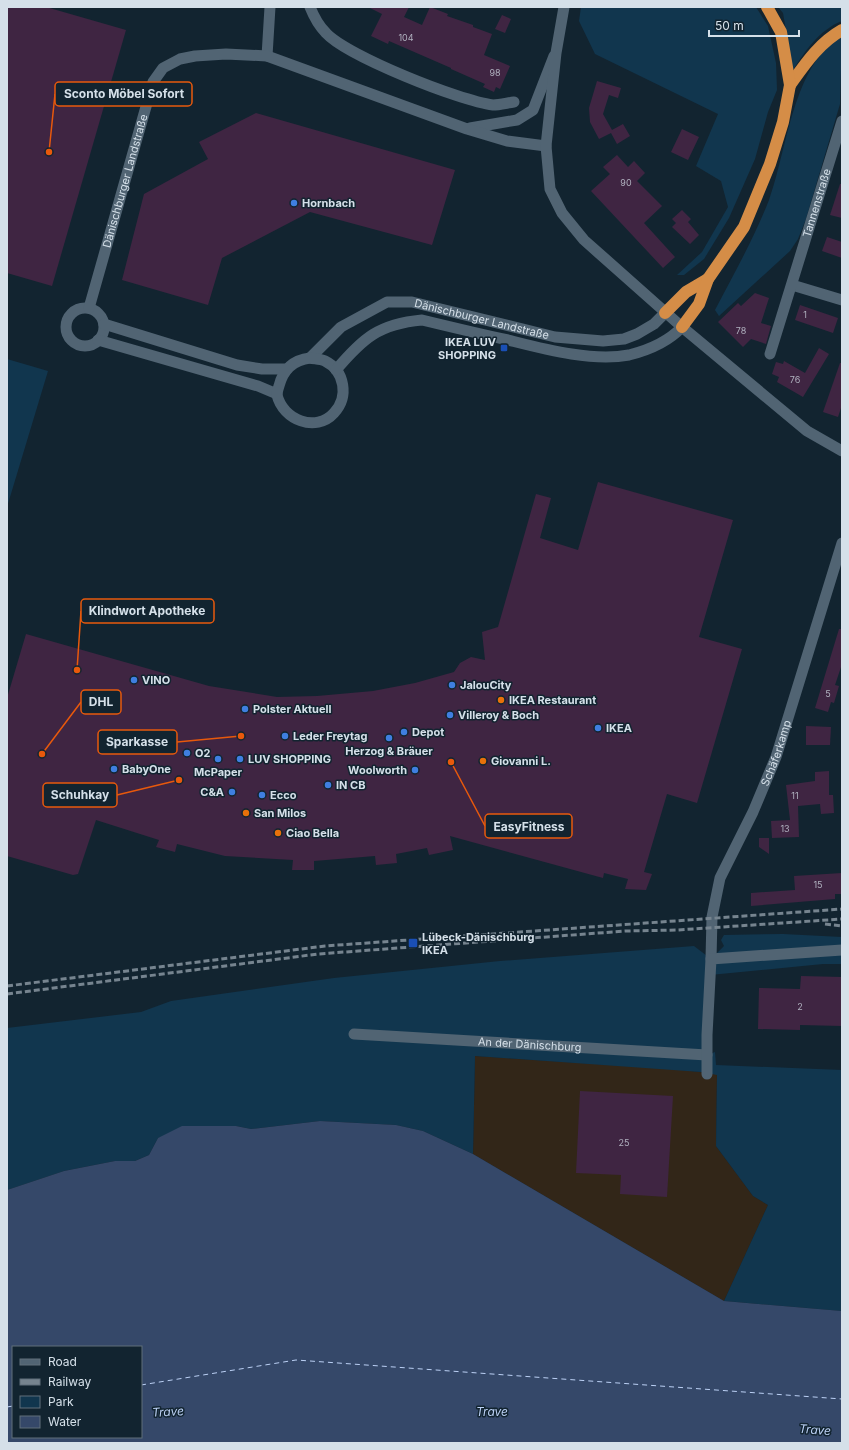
<svg xmlns="http://www.w3.org/2000/svg" width="849" height="1450" viewBox="0 0 849 1450" font-family="Inter,sans-serif">
	<rect width="100%" height="100%" fill="#122430"/>
	<path fill="#322618" d="M475,1056L673,1069L717,1074L716,1146L753,1196L768,1205L724,1301L473,1154Z"/>
	<g fill="#11364e">
		<path d="M581,7H756L768,26L776,63L777,90L768,112L755,159L729,218L704,259L684,275H677L702,252L728,207L721,181L696,166L718,114L595,54L579,21Z"/>
		<path d="M778,7H842V21C819,30 806,50 793,70L783,13Z"/>
		<path d="M842,37L840,104L806,219L798,239L790,251L719,316L715,310C734,274 754,238 769,200C787,152 793,62 842,37Z"/>
		<path d="M7,359L48,371L7,507Z"/>
		<path d="M783,934L842,937V964H823L710,975L707,1055L715,1052L716,1065L842,1070V1311L724,1301L768,1205L753,1196L716,1146L717,1075L701,1072L475,1056L473,1154L423,1131L396,1125L320,1121L251,1129L236,1126H209L158,1138L149,1155L135,1161H115L64,1171L7,1190V1028L141,1012L171,1001L334,978L500,961L694,946L711,959L724,946L721,940L724,935Z"/>
	</g>
	<path fill="#354869" fill-rule="evenodd" d="M320,1121L396,1125L423,1131L473,1154L724,1301L842,1311V1443H7V1190L64,1171L115,1161H135L149,1155L158,1138L182,1126H236L251,1129ZM13,1347H141V1437H13Z"/>
	<g fill="none" stroke-linecap="round" stroke-linejoin="round">
		<g stroke="#bcd1f5" stroke-width="1" stroke-dasharray="5 4" stroke-linecap="butt">
			<path d="M141,1385L296,1360L842,1399"/>
			<path d="M7,1407L13,1406"/>
		</g>
	</g>
	<g fill="#3f2542">
		<path d="M7,7H46L126,30L52,286L7,273Z"/>
		<path d="M368,7H409L404,17L422,25L430,7L448,14L447,16L473,25V27L492,34L484,55L510,66L500,89L496,87L494,92L483,87L485,84L451,69V68L389,41L388,44L371,36L382,14Z"/>
		<path d="M502,15L511,19L505,33L495,29Z"/>
		<path d="M597,81L621,88L618,98L609,95L603,114L612,130L623,124L630,136L617,144L611,133L599,139L590,122L589,108Z"/>
		<path d="M256,113L455,170L432,245L310,212L222,258L208,305L122,280L144,194L208,159L199,142Z"/>
		<path d="M682,129L699,137L688,160L671,152Z"/>
		<path d="M617,155L628,167L634,161L645,173L637,181L662,206L644,223L675,257L663,268L591,191L610,174L603,167Z"/>
		<path d="M840,184H842V218L830,215Z"/>
		<path d="M682,210L691,219L688,222L699,235L690,244L672,227L676,223L672,219Z"/>
		<path d="M827,237L842,242V258L822,251Z"/>
		<path d="M755,293L769,298L761,323L771,326L766,344L751,339L743,347L718,322L738,303L741,306Z"/>
		<path d="M800,305L838,318L833,333L795,320Z"/>
		<path d="M819,348L829,354L803,397L777,382L779,377L772,374L776,362L783,364L784,361L805,373Z"/>
		<path d="M840,363H842V405L838,417L823,412Z"/>
		<path d="M598,482L733,520L699,637L742,649L697,803L667,794L644,872L652,874L646,890L625,889L628,879L604,873L603,878L450,836L453,850L429,855L427,848L396,854L397,863L376,865L375,856L314,861V870H292L293,860L225,856L177,844L175,852L156,847L159,840L96,820L78,874L73,875L7,856V698L26,634L209,686L277,697L317,696L373,691L415,683L454,672L460,663L471,657L485,660L482,632L498,627L536,494L551,498L540,538L578,550Z"/>
		<path d="M839,629H842V664L835,685L839,686L834,703L831,702L828,712L815,708Z"/>
		<path d="M806,726L831,727L830,745H806Z"/>
		<path d="M829,771V795H833L834,813L821,814L820,804L798,806L799,837L772,838L771,821L790,820L786,785L815,781V772Z"/>
		<path d="M759,838H769V854L759,847Z"/>
		<path d="M842,873V894H835V899L751,906V893L795,890L794,876Z"/>
		<path d="M801,976L842,977V1026L800,1025V1030L758,1029L759,988L800,989Z"/>
		<path d="M580,1091L673,1096L667,1197L620,1194L621,1175L576,1173Z"/>
	</g>
	<g fill="none" stroke-linecap="round" stroke-linejoin="round">
		<g stroke="#516473" stroke-width="11">
			<path d="M310,7C314,17 318,25 326,33C347,56 460,101 493,105C499,105 507,103 514,102"/>
			<path d="M267,56L270,7"/>
			<path d="M470,128L517,120L533,110L554,56"/>
			<path d="M792,285L842,300"/>
			<circle cx="85" cy="327" r="19"/>
			<path id="s1" d="M89,308L153,82L163,68L180,59L195,56L226,54L267,56L467,129L507,141L546,146"/>
			<path d="M104,324L237,365L262,369H287"/>
			<path d="M98,340L258,386L277,394"/>
			<path id="s2" d="M770,354L842,121"/>
			<path id="s3" d="M310,358L341,327L387,302H412L555,337L603,341L624,339L637,334L654,324L665,313"/>
			<path d="M310,358C315,359 321,359 325,361C345,371 349,397 334,413C316,433 283,420 277,395C277,393 278,389 279,386C283,370 293,360 310,358Z"/>
			<path d="M336,370C363,338 379,324 422,320C451,327 480,334 508,340C544,349 592,362 629,355C649,350 668,342 682,327"/>
			<path id="s4" d="M711,959L712,917L720,878L753,812L776,757L842,543"/>
			<path id="s5" d="M354,1034L707,1055"/>
			<path d="M707,1074V1035L711,959L842,950"/>
		</g>
		<path stroke="#516473" stroke-width="11" d="M682,327L807,431L842,451"/>
		<path stroke="#516473" stroke-width="11" d="M564,7L556,53L546,146L550,189L562,213L584,240L682,327"/>
		<g stroke="#d58d47" stroke-width="12">
			<path d="M790,85C805,64 819,43 842,30"/>
			<path d="M665,313L686,292L708,279"/>
			<path d="M682,327L699,304L708,279L744,227L770,164L783,122L790,85L781,32L767,7"/>
		</g>
		<g stroke="#76848f" stroke-width="3" stroke-dasharray="6 3" stroke-linecap="butt">
			<path d="M825,924L842,926"/>
			<path d="M7,986L325,946L842,909"/>
			<path d="M7,994L318,954L626,931L678,930L842,919"/>
		</g>
	</g>
	<g fill="#3f7fe0" stroke="#122430" stroke-width="1.5">
		<circle cx="294" cy="203" r="4"/>
		<circle cx="134" cy="680" r="4"/>
		<circle cx="452" cy="685" r="4"/>
		<circle cx="245" cy="709" r="4"/>
		<circle cx="450" cy="715" r="4"/>
		<circle cx="598" cy="728" r="4"/>
		<circle cx="404" cy="732" r="4"/>
		<circle cx="285" cy="736" r="4"/>
		<circle cx="389" cy="738" r="4"/>
		<circle cx="187" cy="753" r="4"/>
		<circle cx="218" cy="759" r="4"/>
		<circle cx="240" cy="759" r="4"/>
		<circle cx="114" cy="769" r="4"/>
		<circle cx="415" cy="770" r="4"/>
		<circle cx="328" cy="785" r="4"/>
		<circle cx="232" cy="792" r="4"/>
		<circle cx="262" cy="795" r="4"/>
	</g>
	<g fill="#1a4fb4" stroke="#122430" stroke-width="1.5">
		<rect x="500" y="344" width="8" height="8" rx="2"/>
		<rect x="408" y="938" width="10" height="10" rx="2"/>
	</g>
	<g fill="#e8710a" stroke="#122430" stroke-width="1.5">
		<circle cx="501" cy="700" r="4"/>
		<circle cx="483" cy="761" r="4"/>
		<circle cx="246" cy="813" r="4"/>
		<circle cx="278" cy="833" r="4"/>
	</g>
	<g text-anchor="middle" stroke-width="3" stroke-linejoin="round" paint-order="stroke">
		<g font-size="9" fill="#b0b1bf">
			<text x="406" y="41">104</text>
			<text x="495" y="76">98</text>
			<text x="626" y="186">90</text>
			<text x="805" y="318">1</text>
			<text x="741" y="334">78</text>
			<text x="795" y="383">76</text>
			<text x="828" y="697">5</text>
			<text x="795" y="799">11</text>
			<text x="785" y="832">13</text>
			<text x="818" y="888">15</text>
			<text x="800" y="1010">2</text>
			<text x="624" y="1146">25</text>
		</g>
		<g font-size="11" fill="#d5e0e9" stroke="#122430">
			<text dy="4" stroke="none"><textPath href="#s1" startOffset="132">Dänischburger Landstraße</textPath></text>
			<text dy="4" stroke="none"><textPath href="#s2" startOffset="158">Tannenstraße</textPath></text>
			<text dy="4" stroke="none"><textPath href="#s3" startOffset="193">Dänischburger Landstraße</textPath></text>
			<text dy="4" stroke="none"><textPath href="#s4" startOffset="219">Schäferkamp</textPath></text>
			<text dy="4" stroke="none"><textPath href="#s5" startOffset="176">An der Dänischburg</textPath></text>
		</g>
		<g font-size="11" font-weight="bold" fill="#d5e0e9" stroke="#122430" text-anchor="start">
			<text x="302" y="207">Hornbach</text>
			<text x="496" y="346" text-anchor="end">IKEA LUV<tspan x="496" dy="13">SHOPPING</tspan></text>
			<text x="142" y="684">VINO</text>
			<text x="460" y="689">JalouCity</text>
			<text x="509" y="704">IKEA Restaurant</text>
			<text x="253" y="713">Polster Aktuell</text>
			<text x="458" y="719">Villeroy &amp; Boch</text>
			<text x="606" y="732">IKEA</text>
			<text x="412" y="736">Depot</text>
			<text x="293" y="740">Leder Freytag</text>
			<text x="389" y="755" text-anchor="middle">Herzog &amp; Bräuer</text>
			<text x="195" y="757">O2</text>
			<text x="248" y="763">LUV SHOPPING</text>
			<text x="491" y="765">Giovanni L.</text>
			<text x="122" y="773">BabyOne</text>
			<text x="407" y="774" text-anchor="end">Woolworth</text>
			<text x="218" y="776" text-anchor="middle">McPaper</text>
			<text x="336" y="789">IN CB</text>
			<text x="224" y="796" text-anchor="end">C&amp;A</text>
			<text x="270" y="799">Ecco</text>
			<text x="254" y="817">San Milos</text>
			<text x="286" y="837">Ciao Bella</text>
			<text x="422" y="941">Lübeck-Dänischburg<tspan x="422" dy="13">IKEA</tspan></text>
		</g>
		<g font-size="12" font-style="italic" fill="#bcd1f5" stroke="#122430">
			<text transform="translate(168 1412) rotate(-3)" y="4">Trave</text>
			<text x="492" y="1416">Trave</text>
			<text transform="translate(815 1430) rotate(4)" y="4">Trave</text>
		</g>
	</g>
	<path fill="none" stroke="#e8590c" stroke-width="1.5" d="M49 152L55 94M77 670L81 611M42 754L81 702M241 736L177 742M179 780L117 795M451 762L485 826"/>
	<g fill="#e8590c" stroke="#122430" stroke-width="1.5">
		<circle cx="49" cy="152" r="4"/>
		<circle cx="77" cy="670" r="4"/>
		<circle cx="42" cy="754" r="4"/>
		<circle cx="241" cy="736" r="4"/>
		<circle cx="179" cy="780" r="4"/>
		<circle cx="451" cy="762" r="4"/>
	</g>
	<g fill="#122430" stroke="#e8590c" stroke-width="1.5">
		<rect x="55" y="82" width="137" height="24" rx="4"/>
		<rect x="81" y="599" width="133" height="24" rx="4"/>
		<rect x="81" y="690" width="40" height="24" rx="4"/>
		<rect x="98" y="730" width="79" height="24" rx="4"/>
		<rect x="43" y="783" width="74" height="24" rx="4"/>
		<rect x="485" y="814" width="87" height="24" rx="4"/>
	</g>
	<g font-size="12" text-anchor="middle" font-weight="bold" fill="#d5e0e9">
		<text x="124" y="98">Sconto Möbel Sofort</text>
		<text x="147" y="615">Klindwort Apotheke</text>
		<text x="101" y="706">DHL</text>
		<text x="137" y="746">Sparkasse</text>
		<text x="80" y="799">Schuhkay</text>
		<text x="529" y="831">EasyFitness</text>
	</g>
	<rect width="849" height="1450" fill="none" stroke="#d5e0e9" stroke-width="16"/>
	<rect x="12" y="1346" width="130" height="92" fill="#122430" stroke="#606f7a"/>
	<rect x="20" y="1359" width="20" height="6" fill="#516473" stroke="#606f7a"/>
	<text x="48" y="1366" font-size="12" fill="#d5e0e9">Road</text>
	<rect x="20" y="1379" width="20" height="6" fill="#76848f" stroke="#606f7a"/>
	<text x="48" y="1386" font-size="12" fill="#d5e0e9">Railway</text>
	<rect x="20" y="1396" width="20" height="12" fill="#11364e" stroke="#606f7a"/>
	<text x="48" y="1406" font-size="12" fill="#d5e0e9">Park</text>
	<rect x="20" y="1416" width="20" height="12" fill="#354869" stroke="#606f7a"/>
	<text x="48" y="1426" font-size="12" fill="#d5e0e9">Water</text>
	<path d="M709 30v6h90v-6" fill="none" stroke="#d5e0e9" stroke-width="2"/>
	<text x="715" y="30" font-size="12" fill="#d5e0e9" stroke="#122430" stroke-width="3" paint-order="stroke">50 m</text>
</svg>
